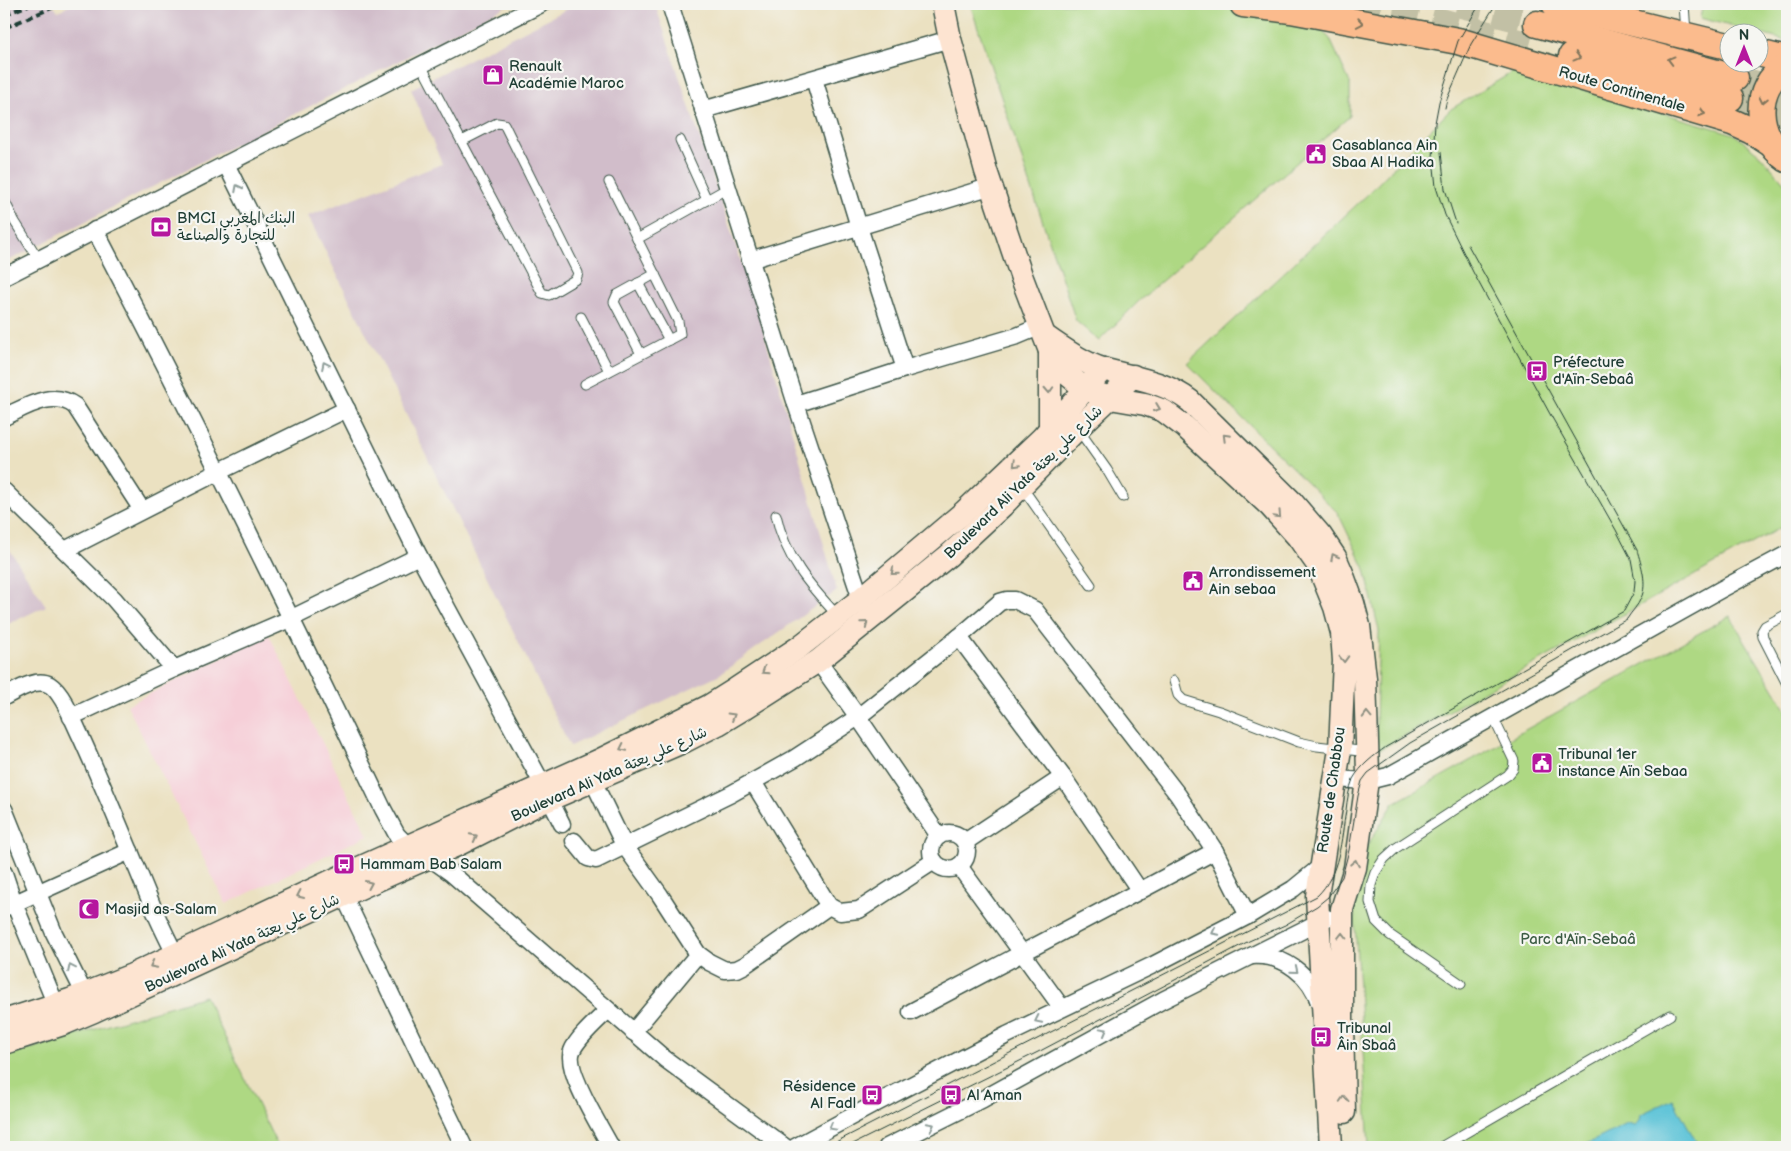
<svg xmlns="http://www.w3.org/2000/svg" width="1791" height="1151" viewBox="0 0 1791 1151" font-family="'Balsamiq Sans','Playpen Sans Arabic',sans-serif">
	<rect width="100%" height="100%" fill="#f6f6f2"/>
	<filter id="ink" filterUnits="userSpaceOnUse"><feTurbulence type="fractalNoise" baseFrequency=".02" numOctaves="2"/><feDisplacementMap in="SourceGraphic" scale="10" xChannelSelector="R" yChannelSelector="G"/><feConvolveMatrix kernelMatrix="1 2 1 2 8 2 1 2 1" color-interpolation-filters="sRGB"/></filter>
	<filter id="wash" filterUnits="userSpaceOnUse"><feTurbulence type="fractalNoise" baseFrequency=".0096" numOctaves="4" result="noise"/><feDisplacementMap in="SourceGraphic" scale="20" xChannelSelector="R" yChannelSelector="G"/><feGaussianBlur stdDeviation="1.12" result="paint"/><feColorMatrix in="noise" values="0 0 0 0 0 0 0 0 0 0 0 0 0 0 0 0 0 1.4 0 .05"/><feComposite in="paint" operator="in"/></filter>
	<g filter="url(#wash)">
		<rect width="100%" height="100%" fill="#ebe1c1"/>
		<path fill="#f6cfd8" d="M269,635L368,835L226,904L127,705Z"/>
		<g fill="#d1bdca">
			<path d="M4,4H51L58,11L73,4H510L4,263Z"/>
			<path d="M577,4H655L759,315L837,591L720,674L570,746L308,216L442,164L411,89Z"/>
			<path d="M4,541L46,606L4,626Z"/>
		</g>
		<g fill="#aed883" stroke="#668a5c">
			<path d="M970,4H1299L1330,39L1350,83V116L1139,301L1099,341L1076,321Z"/>
			<path d="M1703,4H1787V41L1700,18Z"/>
			<path d="M1516,70L1734,134L1760,155L1787,186V524L1375,752L1379,631L1365,569L1338,513L1187,363L1367,195L1451,109Z"/>
			<path d="M1730,616L1787,711V1147H1369L1354,909L1365,849L1394,803Z"/>
			<path d="M205,996L278,1147H4V1057Z"/>
		</g>
		<path fill="#5ac2d7" stroke="#3c8086" d="M1673,1099L1699,1147H1581L1627,1124L1636,1126L1640,1120L1641,1114Z"/>
	</g>
	<g filter="url(#ink)">
		<g fill="none" stroke-linecap="round" stroke-linejoin="round">
			<g stroke="#c2c0a5" stroke-width="26" stroke-dasharray="26 13" stroke-linecap="butt">
				<path d="M1355,4L1403,11L1530,45"/>
				<path d="M1457,4L1537,24"/>
				<path d="M1735,78L1787,92"/>
				<path d="M1730,98L1787,113"/>
			</g>
			<g stroke="#3e5649" stroke-width="11">
				<g id="lane">
					<path d="M1684,4L1686,33"/>
					<path d="M421,65L542,293L549,295L576,279L578,273L504,124L497,123L462,141"/>
					<path d="M680,140L707,200"/>
					<path d="M4,200L15,222L39,260"/>
					<path d="M637,239L728,188"/>
					<path d="M638,283L669,340"/>
					<path d="M581,317L609,371"/>
					<path d="M641,354L614,302L617,295L655,274"/>
					<path d="M585,384L680,334L678,321L609,182"/>
					<path d="M1078,429L1107,470L1123,497"/>
					<path d="M1022,487L1091,585"/>
					<path d="M776,515C785,557 809,585 838,616"/>
					<path d="M1787,614L1765,626L1762,631L1763,637L1787,684"/>
					<path d="M1174,681L1178,695L1183,700L1219,711L1299,742L1317,746L1368,752"/>
					<path d="M1461,984L1390,935L1376,921L1370,902L1371,885L1375,873L1384,859L1396,848L1508,775L1513,769L1514,761L1493,717"/>
					<path d="M1441,1147L1670,1015"/>
				</g>
			</g>
			<g stroke="#3e5649" stroke-width="19">
				<g id="street">
					<path d="M670,4L796,404L861,599"/>
					<path d="M814,79L859,227L905,369"/>
					<path d="M703,110L950,39"/>
					<path d="M226,164L419,556L543,785"/>
					<path d="M95,230C195,421 290,614 383,809L397,835L409,847L430,858L451,873L665,1059L785,1147"/>
					<path d="M750,260L992,186"/>
					<path d="M4,277L541,4"/>
					<path d="M796,404L905,369L1017,336L1041,326"/>
					<path d="M4,417C26,407 52,389 75,406L142,510"/>
					<path d="M4,491L114,599L174,669"/>
					<path d="M65,550L218,472L347,409"/>
					<path d="M959,637L1063,777L1140,891"/>
					<path d="M818,661L858,717L939,836"/>
					<path d="M4,697C16,691 36,677 50,685C63,693 74,723 81,737C106,792 129,849 152,905C159,922 167,938 175,954"/>
					<path d="M71,717L174,669L292,618L419,556"/>
					<path d="M1334,779L1368,781L1388,776L1720,590L1787,554"/>
					<path d="M593,781L624,845L660,895L698,954L709,962L725,970L737,969L745,965L829,906L840,912L859,910L934,861"/>
					<path d="M753,782L829,906"/>
					<path d="M550,800L562,824"/>
					<path d="M4,809L54,933L89,1003"/>
					<circle cx="949" cy="851" r="18"/>
					<path d="M574,841L588,858L596,860L731,794L795,758L858,717L959,637L1000,602L1007,600H1015L1035,610L1178,795L1215,851L1248,916"/>
					<path d="M965,842L1063,777"/>
					<path d="M959,866L1062,1008"/>
					<path d="M4,873L14,903L60,1015"/>
					<path d="M344,896L464,1147"/>
					<path d="M4,908L130,851"/>
					<path d="M1252,956C1284,954 1311,975 1320,1005"/>
					<path d="M608,1010C597,1021 577,1038 572,1051C564,1070 601,1128 611,1147"/>
					<path d="M911,1012L1215,851"/>
					<path d="M633,1032L698,954"/>
					<path d="M795,1147L873,1105L1007,1035L1151,966L1248,916L1293,889L1320,867"/>
					<path d="M887,1147L983,1099L1163,1000L1327,918"/>
				</g>
			</g>
			<g stroke="#3e5649" stroke-width="25">
				<g id="secondary">
					<path d="M943,4L950,39L986,171L1022,278L1050,351L1067,374L1085,389L1110,398L1145,404L1164,411L1185,427L1270,506L1298,537L1318,565L1335,607L1342,633L1344,661L1340,749L1317,896L1331,1147"/>
					<path d="M1046,337C1064,349 1083,363 1103,369C1134,378 1164,381 1190,401L1291,501L1321,536L1335,557L1342,573L1353,603L1359,626L1365,678L1368,773L1355,868L1342,909V1023L1344,1112"/>
					<path d="M1050,351V429"/>
					<path d="M4,1021L70,1000L132,975L357,869L598,761L709,706L736,689L798,648L861,599L964,512L1042,438L1103,369"/>
					<path d="M4,1043L63,1024L94,1011L366,885L457,845L534,806L685,741L718,724L746,707L818,661L948,556L1002,506L1078,428L1133,376"/>
				</g>
			</g>
			<g stroke="#3e5649" stroke-width="29">
				<g id="primary">
					<path d="M1243,4L1291,10L1458,41L1732,122L1752,131L1769,142"/>
					<path d="M1555,4L1728,46"/>
					<path d="M1537,24L1735,78"/>
					<path d="M1758,53L1787,60"/>
					<path d="M1572,56L1730,98"/>
					<path d="M1787,66C1751,87 1755,137 1787,159"/>
				</g>
			</g>
			<use href="#lane" stroke="#fff" stroke-width="9"/>
			<use href="#street" stroke="#fff" stroke-width="16"/>
			<use href="#secondary" stroke="#fde4d1" stroke-width="22"/>
			<use href="#primary" stroke="#fbbb8d" stroke-width="26"/>
			<g stroke="#1f3d34" stroke-width="1">
				<path d="M1445,108L1447,99L1471,44L1496,4"/>
				<path d="M1441,152L1445,189L1456,223"/>
				<path d="M826,1147L1317,896C1340,874 1341,840 1346,810C1347,800 1349,789 1353,779C1361,765 1374,756 1386,747L1624,611L1634,592L1635,581L1631,559L1616,530L1550,414L1473,272L1445,215L1436,187L1433,158L1435,123L1439,102L1458,41L1480,4"/>
				<path d="M847,1147L1042,1050L1249,941L1285,925L1317,906L1328,897L1342,877L1349,850L1358,796L1362,781L1368,773L1410,743L1627,619C1631,612 1638,606 1641,598C1648,584 1641,564 1637,550L1468,245"/>
			</g>
			<g stroke="#1f3d34" stroke-width="4" stroke-dasharray="8 4" stroke-linecap="butt">
				<path d="M4,6L8,4"/>
				<path d="M4,15L31,4"/>
				<path d="M4,28L61,4"/>
			</g>
		</g>
		<defs><path id="oneway-chevron" d="M-2-3.5L2.5 0L-2 3.5" fill="none" stroke-width="1.6" stroke-linecap="round" stroke-linejoin="round" transform="scale(1.25)"/></defs>
		<g stroke="#82765c">
			<use href="#oneway-chevron" transform="translate(1360 23) rotate(10)"/>
			<use href="#oneway-chevron" transform="translate(1577 57) rotate(15)"/>
			<use href="#oneway-chevron" transform="translate(1671 60) rotate(-165)"/>
			<use href="#oneway-chevron" transform="translate(1763 100) rotate(102)"/>
			<use href="#oneway-chevron" transform="translate(1702 113) rotate(16)"/>
		</g>
		<g stroke="#8f9e9a">
			<use href="#oneway-chevron" transform="translate(238 188) rotate(-117)"/>
			<use href="#oneway-chevron" transform="translate(325 365) rotate(-116)"/>
			<use href="#oneway-chevron" transform="translate(1215 932) rotate(153)"/>
			<use href="#oneway-chevron" transform="translate(71 968) rotate(-116)"/>
			<use href="#oneway-chevron" transform="translate(1295 970) rotate(39)"/>
			<use href="#oneway-chevron" transform="translate(1038 1020) rotate(154)"/>
			<use href="#oneway-chevron" transform="translate(1104 1031) rotate(-29)"/>
			<use href="#oneway-chevron" transform="translate(931 1126) rotate(-27)"/>
			<use href="#oneway-chevron" transform="translate(832 1127) rotate(151)"/>
		</g>
		<g stroke="#8e9082">
			<use href="#oneway-chevron" transform="translate(1049 390) rotate(87)"/>
			<use href="#oneway-chevron" transform="translate(1157 408) rotate(21)"/>
			<use href="#oneway-chevron" transform="translate(1226 437) rotate(-135)"/>
			<use href="#oneway-chevron" transform="translate(1016 464) rotate(135)"/>
			<use href="#oneway-chevron" transform="translate(1278 515) rotate(47)"/>
			<use href="#oneway-chevron" transform="translate(1334 557) rotate(-117)"/>
			<use href="#oneway-chevron" transform="translate(894 572) rotate(140)"/>
			<use href="#oneway-chevron" transform="translate(865 624) rotate(-39)"/>
			<use href="#oneway-chevron" transform="translate(1344 659) rotate(88)"/>
			<use href="#oneway-chevron" transform="translate(765 671) rotate(147)"/>
			<use href="#oneway-chevron" transform="translate(1367 715) rotate(-92)"/>
			<use href="#oneway-chevron" transform="translate(732 716) rotate(-31)"/>
			<use href="#oneway-chevron" transform="translate(623 748) rotate(154)"/>
			<use href="#oneway-chevron" transform="translate(474 837) rotate(-27)"/>
			<use href="#oneway-chevron" transform="translate(1355 863) rotate(-79)"/>
			<use href="#oneway-chevron" transform="translate(369 884) rotate(-24)"/>
			<use href="#oneway-chevron" transform="translate(300 895) rotate(155)"/>
			<use href="#oneway-chevron" transform="translate(1342 936) rotate(-90)"/>
			<use href="#oneway-chevron" transform="translate(153 965) rotate(153)"/>
			<use href="#oneway-chevron" transform="translate(1344 1099) rotate(-93)"/>
		</g>
	</g>
	<defs>
		<g id="shop-square" transform="scale(1.125)"><rect x="-9" y="-9" width="18" height="18" rx="4" fill="#b5179e" stroke="#f6f6f2"/><path d="M-5-2.5h2.3a2.7 3.5 0 0 1 5.4 0H5L5.5 6h-11ZM-1.5-2.5h3a1.5 2.3 0 0 0-3 0Z" fill="#fff"/></g>
		<g id="civic-square" transform="scale(1.125)"><rect x="-9" y="-9" width="18" height="18" rx="4" fill="#b5179e" stroke="#f6f6f2"/><path d="M-.6-6.5H3V-4.5H.6V-3L4-1V1h2V6H-6V1h2V-1L-.6-3ZM-1.2 2.5V6h2.4V2.5Z" fill="#fff"/></g>
		<g id="bank-square" transform="scale(1.125)"><rect x="-9" y="-9" width="18" height="18" rx="4" fill="#b5179e" stroke="#f6f6f2"/><path d="M-6-4H6V4H-6ZM0-2.3a2.3 2.3 0 1 0 0 4.6a2.3 2.3 0 1 0 0-4.6Z" fill="#fff"/></g>
		<g id="bus-square" transform="scale(1.125)"><rect x="-9" y="-9" width="18" height="18" rx="4" fill="#b5179e" stroke="#f6f6f2"/><path d="M-5-6H5V4H4V6H2V4H-2V6H-4V4H-5ZM-3.5-4V0h7V-4ZM-3.5 1.2v1.5H-2V1.2ZM2 1.2v1.5H3.5V1.2Z" fill="#fff"/></g>
		<g id="mosque-square" transform="scale(1.125)"><rect x="-9" y="-9" width="18" height="18" rx="4" fill="#b5179e" stroke="#f6f6f2"/><path d="M3.5-4.9A6 6 0 1 0 3.5 4.9A5 5 0 1 1 3.5-4.9Z" fill="#fff"/></g>
	</defs>
	<g fill-rule="evenodd">
		<use href="#shop-square" x="493" y="75"/>
		<use href="#civic-square" x="1316" y="154"/>
		<use href="#bank-square" x="161" y="227"/>
		<use href="#bus-square" x="1537" y="371"/>
		<use href="#civic-square" x="1193" y="581"/>
		<use href="#civic-square" x="1542" y="763"/>
		<use href="#bus-square" x="344" y="864"/>
		<use href="#mosque-square" x="89" y="909"/>
		<use href="#bus-square" x="1321" y="1037"/>
		<use href="#bus-square" x="872" y="1095"/>
		<use href="#bus-square" x="951" y="1095"/>
	</g>
	<g text-anchor="middle" stroke-width="4.5" stroke-linejoin="round" paint-order="stroke">
		<g font-size="15" fill="#1f3d34" stroke="#f6f6f2" text-anchor="start">
			<text x="509" y="71">Renault<tspan x="509" dy="17">Académie Maroc</tspan></text>
			<text x="1332" y="150">Casablanca Ain<tspan x="1332" dy="17">Sbaa Al Hadika</tspan></text>
			<text x="177" y="223">BMCI البنك المغربي<tspan x="177" dy="17">للتجارة والصناعة</tspan></text>
			<text x="1553" y="367">Préfecture<tspan x="1553" dy="17">d'Aïn-Sebaâ</tspan></text>
			<text x="1209" y="577">Arrondissement<tspan x="1209" dy="17">Ain sebaa</tspan></text>
			<text x="1558" y="759">Tribunal 1er<tspan x="1558" dy="17">instance Aïn Sebaa</tspan></text>
			<text x="360" y="869">Hammam Bab Salam</text>
			<text x="105" y="914">Masjid as-Salam</text>
			<text x="1337" y="1033">Tribunal<tspan x="1337" dy="17">Âin Sbaâ</tspan></text>
			<text x="856" y="1091" text-anchor="end">Résidence<tspan x="856" dy="17">Al Fadl</tspan></text>
			<text x="967" y="1100">Al Aman</text>
		</g>
		<g font-size="15" fill="#1f3d34" stroke="#f6f6f2">
			<text transform="translate(1622 89) rotate(16)" y="5">Route Continentale</text>
			<text transform="translate(1023 482) rotate(-44)" y="5">Boulevard Ali Yata شارع علي يعتة</text>
			<text transform="translate(609 774) rotate(-24)" y="5">Boulevard Ali Yata شارع علي يعتة</text>
			<text transform="translate(1331 790) rotate(-82)" y="5">Route de Chabbou</text>
			<text transform="translate(242 943) rotate(-25)" y="5">Boulevard Ali Yata شارع علي يعتة</text>
		</g>
		<g font-size="15" fill="#3c5c44" stroke="#f6f6f2">
			<text x="1578" y="944">Parc d'Aïn-Sebaâ</text>
		</g>
	</g>
	<rect width="1791" height="1151" fill="none" stroke="#f6f6f2" stroke-width="20"/>
	<g transform="translate(1744 48)"><circle r="24" fill="#f6f6f2" stroke="#a0aca6"/>
	<path d="M0-4L9 19L0 12L-9 19Z" fill="#b5179e"/>
	<text y="-8" font-size="14" font-weight="bold" text-anchor="middle" fill="#1f3d34">N</text>
	</g>
</svg>
